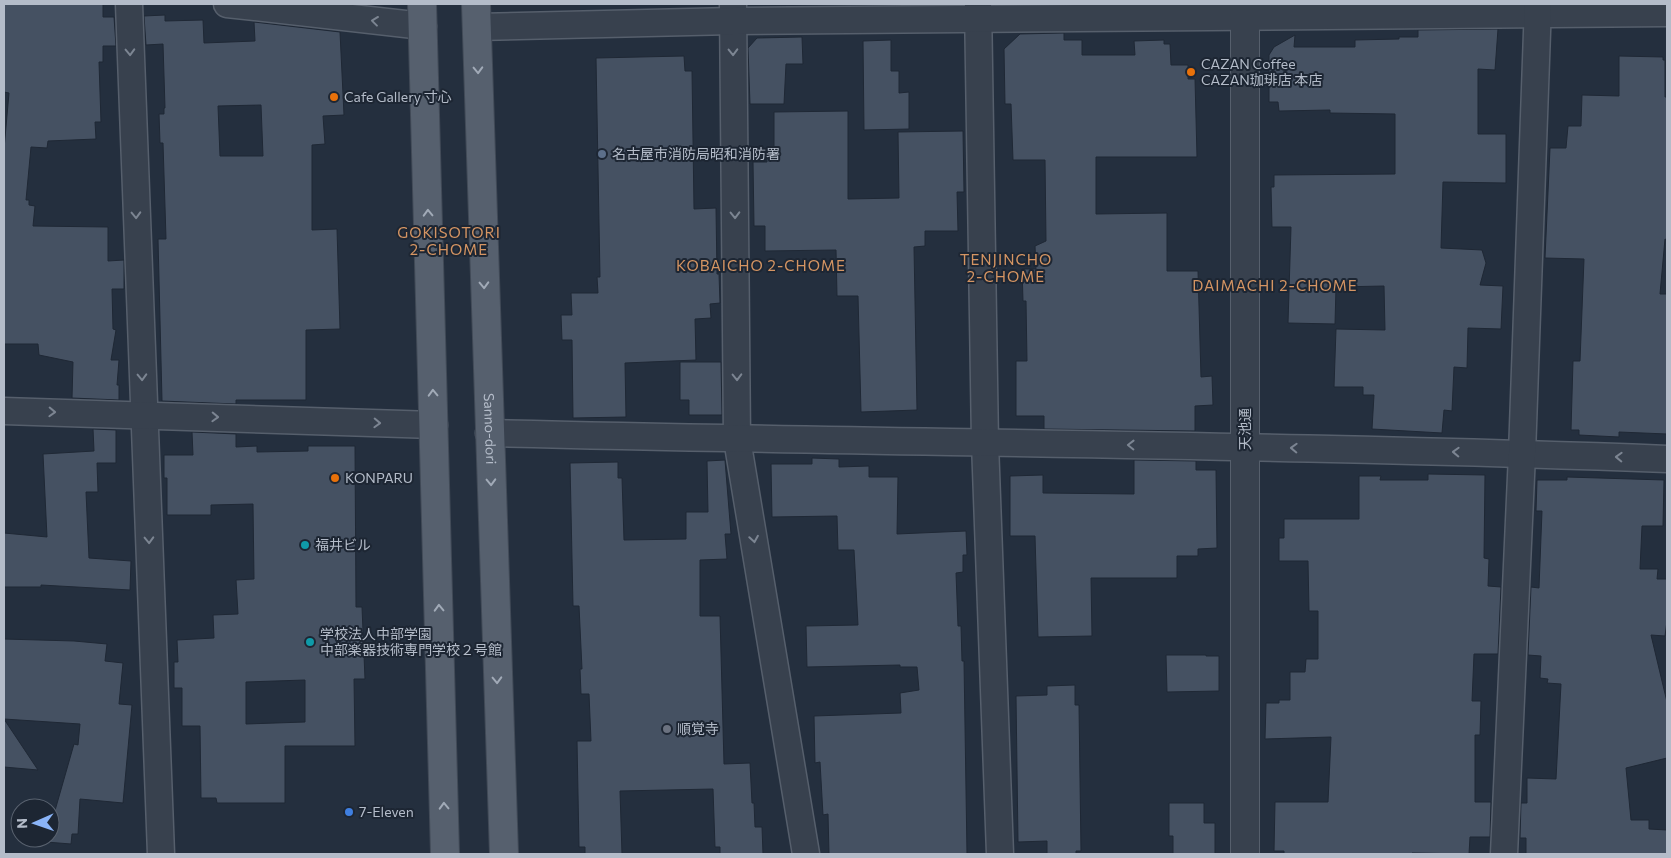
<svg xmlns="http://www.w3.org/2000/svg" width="1671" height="858" viewBox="0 0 1671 858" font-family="Commissioner,'Noto Sans JP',sans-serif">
	<rect width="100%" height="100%" fill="#242f3e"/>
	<g fill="#455162" stroke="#1f2835" fill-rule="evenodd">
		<path d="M4,4H103V17H114L116,46H103V62H99L101,122H95L96,139L48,141L47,148L31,147L26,200H29V205L35,206L33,226L108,227V261L124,260V289H112L113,329L116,330L111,360H119L117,385H119V400L72,398L73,362L39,355L38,344H4V149L9,93L4,92Z"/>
		<path d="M165,15V21L203,20L204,43L255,41L254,22L340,32L344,115L323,116L325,144L312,145V230L337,229L340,329L306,330V400H236V404L162,401L158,239H166L163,143H160L159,114H164V108H165L163,44L146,45L144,16ZM261,105L263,156H220L218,106Z"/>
		<path d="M1498,29L1495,70L1478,69V134H1506V183L1443,182L1441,248L1482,250L1486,263L1480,285L1503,286L1501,329L1468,328L1467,368L1454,367L1452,411L1444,410L1442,433L1372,429L1374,395H1363V387H1334L1336,329L1385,330L1384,286L1336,287L1335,324L1288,323L1291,227H1272L1271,187H1274V175L1395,174V114L1330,113V110L1279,111L1278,102H1269V55L1274,47L1295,35L1294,47H1355V40L1399,39V37H1418V30Z"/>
		<path d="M1064,33V40H1082V55H1135L1134,41L1164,40V44H1170L1171,65H1188V79H1195L1197,157H1096V214L1167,213V271H1198L1201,377L1212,376L1213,405L1195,406V431L1044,429V416H1016V361H1027L1026,301H1023L1022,269H1036L1035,246L1046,241L1045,160H1013L1011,104H1005L1004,49L1020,34Z"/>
		<path d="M802,37L803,64H786L784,104H750L748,48L757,38Z"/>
		<path d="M891,40V71H899V93L909,92V129L864,130L863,41Z"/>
		<path d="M684,56L685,71H692L694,209L716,208L717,274H719L720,303L710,304L711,318L695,319L696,360L625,363L626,417L573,418L572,340H562L561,315H572L571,293H598L597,277H600L596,58Z"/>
		<path d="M1619,56L1663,57V60H1665V97H1667V240L1665,239L1660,294H1667V434L1619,432V437L1579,435V430H1571L1573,361H1580L1584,259L1545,258L1550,148H1566L1568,126H1581L1582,95L1619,96Z"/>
		<path d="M848,111V199L899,198L898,132L963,131L964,192H957L958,231H925V246L914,247L917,410L861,412L858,296H837L836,250L765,251V226H754L753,162H767V147H774V112Z"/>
		<path d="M680,362H721L722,415H689V400H680Z"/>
		<path d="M93,429L116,430V463H97L98,492H86L89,558L131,561L130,590L41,585V587H4V533L47,537L43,454L94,451Z"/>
		<path d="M192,432L236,434V447L257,446V452L308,451V446H355L356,607H362L365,679H354L355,746H285V803H217L216,798H201L200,726H182V688H174V662H178L177,640L214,638L213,615L238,614L236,580L254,579L253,504L211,505V515H167V478H164V455H193ZM305,680V722L246,724V682Z"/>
		<path d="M812,458L839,459V467L869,466V477H898L897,534L966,531L967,555H963V572L956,573L958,626H961L962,661H964L967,854H829L828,814L823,815L820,762L815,763L814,716L901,713L900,693L919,690L917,667H900V665L807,667L806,626L858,625L854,550H838L837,516L772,517L771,464H812Z"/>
		<path d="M725,460L731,534H725L727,559L700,560V616H720L724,764L750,763L752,803H754L755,827H762L763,854H720V847H715L713,789L620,791L622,854H585V847H579L577,741H591L589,694H581L580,669H582L579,606H573L570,463L618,462V478H622L624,540L686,539V512H708L707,461Z"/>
		<path d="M1134,460L1196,461V470H1216L1217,548L1198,549V556H1177V578H1091L1092,636L1038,637L1035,536H1010V476L1043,475V493L1134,494Z"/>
		<path d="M1428,474L1485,475L1484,558L1489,559L1488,586L1501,587L1498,654H1474L1472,701H1481L1480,735H1475V802H1491L1490,837H1470L1469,854L1412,853V854H1284V851H1274L1275,802H1328L1331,737L1265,739L1266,703H1279V700H1290V672H1305L1306,659H1318V611H1309L1308,561H1279V538H1284V519H1359V476H1381L1380,480H1428Z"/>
		<path d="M1567,477L1664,480L1663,526H1642L1640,569H1658L1657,579H1667V621L1665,636L1651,635L1667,702V758L1626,768L1631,820H1649V829L1667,830V854H1526V838H1520L1521,803H1527V778L1556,779L1561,684L1547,683L1548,679L1540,678L1541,656L1528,655L1531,587L1539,588L1542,511H1536L1537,480H1567Z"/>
		<path d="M4,639L74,641L107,644L105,661L123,663L119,704L132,705L123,803L80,799L78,834H72L71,844L46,842L47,838H50V828L74,744L78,745L80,724L4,719L38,770L4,767Z"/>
		<path d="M1166,655H1206V656H1219V691L1167,692Z"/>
		<path d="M1075,685V705H1079L1081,851H1076V854H1047V841L1018,842L1016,696L1047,695V686Z"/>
		<path d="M1169,803H1204V823H1215V854H1173V836H1169Z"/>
	</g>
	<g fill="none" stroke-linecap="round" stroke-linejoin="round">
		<g stroke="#565f6c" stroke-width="29">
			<g id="minor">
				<path d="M129,4L161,854"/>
				<path d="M227,4L423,26"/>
				<path d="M733,4L737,439L806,854"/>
				<path d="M978,4L985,443L1000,854"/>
				<path d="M477,27L733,21L1667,13"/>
				<path d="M4,411L434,425"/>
				<path d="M489,433C882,443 1275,444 1667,459"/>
				<path d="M1504,854L1522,454L1538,4"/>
			</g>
		</g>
		<g stroke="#565f6c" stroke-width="30">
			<path id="tertiary" d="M1245,4V854"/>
		</g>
		<g stroke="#414a57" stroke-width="30">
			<g id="primary">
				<path d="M422,4L445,854"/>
				<path id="s1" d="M476,4L504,854"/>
			</g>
		</g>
		<use href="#minor" stroke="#38414e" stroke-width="26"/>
		<use href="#tertiary" stroke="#38414e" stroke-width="28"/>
		<use href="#primary" stroke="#56606e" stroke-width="28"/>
	</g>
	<defs><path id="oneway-chevron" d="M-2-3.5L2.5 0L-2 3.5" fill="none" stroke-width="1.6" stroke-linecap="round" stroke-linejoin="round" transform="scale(1.25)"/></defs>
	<g stroke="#7c8592">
		<use href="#oneway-chevron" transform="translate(375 21) rotate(-173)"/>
		<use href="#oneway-chevron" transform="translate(130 52) rotate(88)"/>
		<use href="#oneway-chevron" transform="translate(733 52) rotate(89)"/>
		<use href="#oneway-chevron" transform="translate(136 215) rotate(88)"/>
		<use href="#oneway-chevron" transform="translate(735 215) rotate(89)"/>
		<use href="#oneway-chevron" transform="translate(142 377) rotate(88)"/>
		<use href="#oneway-chevron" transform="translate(737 377) rotate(89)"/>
		<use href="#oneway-chevron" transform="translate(52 412) rotate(2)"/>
		<use href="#oneway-chevron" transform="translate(215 417) rotate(2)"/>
		<use href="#oneway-chevron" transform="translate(377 423) rotate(2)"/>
		<use href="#oneway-chevron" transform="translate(1131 445) rotate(-179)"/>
		<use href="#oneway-chevron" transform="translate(1294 448) rotate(-178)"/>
		<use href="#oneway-chevron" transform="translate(1456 452) rotate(-178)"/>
		<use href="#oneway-chevron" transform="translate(1619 457) rotate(-178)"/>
		<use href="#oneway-chevron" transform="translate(754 539) rotate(81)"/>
		<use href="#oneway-chevron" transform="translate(149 540) rotate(88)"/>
	</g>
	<g stroke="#a1aab7">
		<use href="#oneway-chevron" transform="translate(478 70) rotate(88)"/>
		<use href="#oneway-chevron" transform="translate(428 213) rotate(-92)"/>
		<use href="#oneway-chevron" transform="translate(484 285) rotate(88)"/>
		<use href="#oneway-chevron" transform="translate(433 393) rotate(-92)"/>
		<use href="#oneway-chevron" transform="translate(491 482) rotate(88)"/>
		<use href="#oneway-chevron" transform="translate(439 608) rotate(-92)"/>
		<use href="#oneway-chevron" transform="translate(497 680) rotate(88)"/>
		<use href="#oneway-chevron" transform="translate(444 806) rotate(-92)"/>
	</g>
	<g fill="#e8710a" stroke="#1d2633" stroke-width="2">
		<circle cx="1191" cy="72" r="5"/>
		<circle cx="334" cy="97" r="5"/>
		<circle cx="335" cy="478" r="5"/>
	</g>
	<circle fill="#5c6f8a" stroke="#1d2633" stroke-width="2" cx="602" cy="154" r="5"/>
	<g fill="#0f9aa8" stroke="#1d2633" stroke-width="2">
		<circle cx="305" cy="545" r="5"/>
		<circle cx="310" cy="642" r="5"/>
	</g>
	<circle fill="#6b7280" stroke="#1d2633" stroke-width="2" cx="667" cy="729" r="5"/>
	<circle fill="#3f7fe0" stroke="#1d2633" stroke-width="2" cx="349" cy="812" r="5"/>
	<g text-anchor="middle" stroke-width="4" stroke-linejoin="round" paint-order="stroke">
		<g font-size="14" fill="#b4bcc9" stroke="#1d2633" text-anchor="start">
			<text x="1201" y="69">CAZAN Coffee<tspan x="1201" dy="16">CAZAN珈琲店 本店</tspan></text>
			<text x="344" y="102">Cafe Gallery 寸心</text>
			<text x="612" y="159">名古屋市消防局昭和消防署</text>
			<text x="345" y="483">KONPARU</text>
			<text x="315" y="550">福井ビル</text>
			<text x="320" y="639">学校法人中部学園<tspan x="320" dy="16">中部楽器技術専門学校２号館</tspan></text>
			<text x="677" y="734">順覚寺</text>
			<text x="359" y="817">7-Eleven</text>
		</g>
		<g font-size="14" fill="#b4bcc9" stroke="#1d2633">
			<text dy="5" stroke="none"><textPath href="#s1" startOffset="425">Sanno-dori</textPath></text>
			<text transform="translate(1245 429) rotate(-90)" y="5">天池通</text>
		</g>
		<g font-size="15" letter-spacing="1" fill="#d59563" stroke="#1d2633">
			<text x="449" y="238">GOKISOTORI<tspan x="449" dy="17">2-CHOME</tspan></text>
			<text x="1006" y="265">TENJINCHO<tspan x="1006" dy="17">2-CHOME</tspan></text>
			<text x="761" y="271">KOBAICHO 2-CHOME</text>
			<text x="1275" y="291">DAIMACHI 2-CHOME</text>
		</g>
	</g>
	<rect width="1671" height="858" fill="none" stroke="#b4bcc9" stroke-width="10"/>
	<g transform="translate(35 823) rotate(268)"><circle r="24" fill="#1d2633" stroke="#59626f"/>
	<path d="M0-4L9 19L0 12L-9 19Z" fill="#8ab4f8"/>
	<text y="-8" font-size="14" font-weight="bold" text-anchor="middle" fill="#b4bcc9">N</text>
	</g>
</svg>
